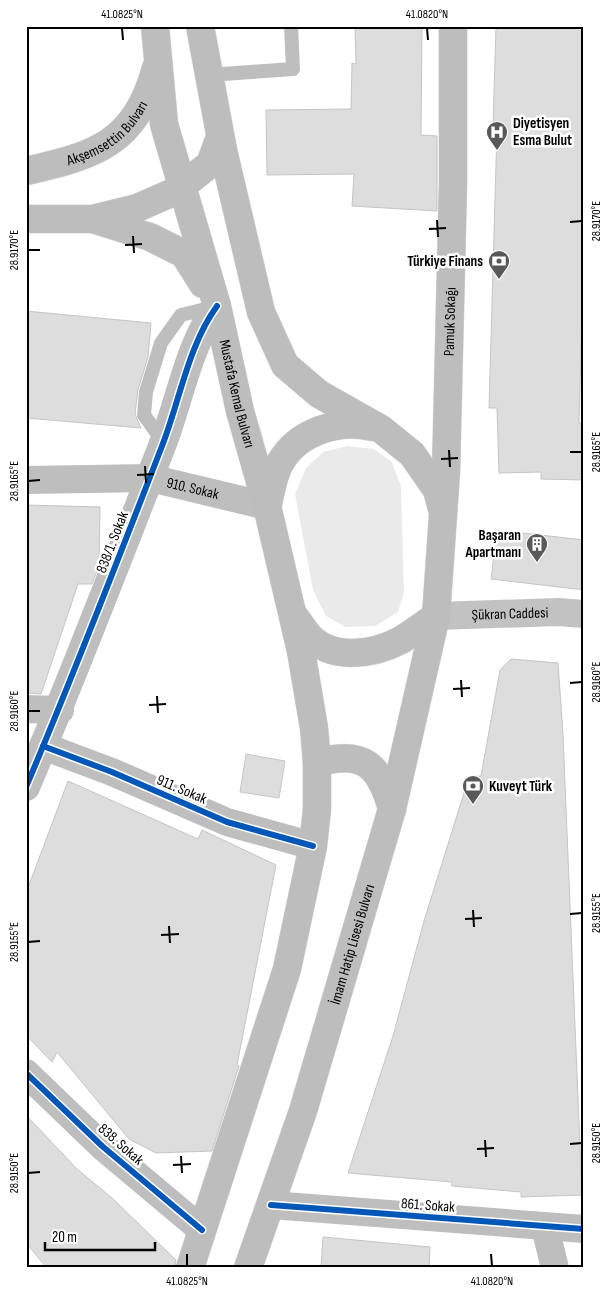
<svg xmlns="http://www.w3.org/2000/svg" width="610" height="1294" viewBox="0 0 610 1294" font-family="'Sofia Sans Condensed',sans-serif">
	<rect width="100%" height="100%" fill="#fff"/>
	<path fill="#eaeaea" d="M347,446L373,449L391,461L401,486L404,592L398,612L375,626L346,627L326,616L313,590L295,494L306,468L323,452Z"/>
	<g fill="#ddd" stroke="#c5c5c5">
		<path d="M355,26H422L421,135L437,136V211L352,206L354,174L267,175L266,110L351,109L352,63L356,64Z"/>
		<path d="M496,26H584V243L579,423H584V480L541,479V472L499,473L497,408H489L497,129L493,128Z"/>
		<path d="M26,311L151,323L148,357L138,390L135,414L141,428L26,418Z"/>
		<path d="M26,505L100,507L99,566L92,584H78L41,694L26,693Z"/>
		<path d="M497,530L584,540V590L491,579Z"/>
		<path d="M511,659L558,663L563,735L582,1195L521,1197V1192L452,1186V1182L348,1173L393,1036L424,921L469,777L481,776L500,670Z"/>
		<path d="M246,754L285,761L279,798L240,792Z"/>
		<path d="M68,781L198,839L202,830L276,865L237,1065L239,1066L212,1151L156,1153L129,1139L57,1052L52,1062L26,1035V893Z"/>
		<path d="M26,1115L77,1169L112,1198L176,1260L175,1268H47L26,1243Z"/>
		<path d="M323,1237L430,1247L429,1268H321Z"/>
	</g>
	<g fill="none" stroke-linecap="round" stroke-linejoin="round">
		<g stroke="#dbdbdb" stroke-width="29">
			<g id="primary">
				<path id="s3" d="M155,26L164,124L217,306L240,411L267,506L301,651L314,728L317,763V809L313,846L287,969L190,1268"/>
				<path d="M200,26L223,150L261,312L285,365L319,394L381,429L412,454L437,490L442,509"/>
				<path id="s4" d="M26,171C96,155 135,144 156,68"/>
				<path d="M96,218L137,208L176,191L210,164L220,137"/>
				<path d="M26,219H92L150,237L184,254L203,284"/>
				<path d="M268,504C271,490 273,476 280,463C298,431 339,419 372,427"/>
				<path d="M294,616C299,622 303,629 308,635C331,661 373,655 401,640C413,633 425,624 436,616"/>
				<path d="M317,763C364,749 380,766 392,809"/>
				<path id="s5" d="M248,1268L303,1111L392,809L436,616L446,472L453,183V26"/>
			</g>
		</g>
		<g stroke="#bebebe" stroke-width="14">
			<path d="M208,75L293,69L291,26"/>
			<path d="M164,443L144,415L146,392L161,343L181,315L214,307"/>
		</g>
		<g stroke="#bebebe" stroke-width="28">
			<path id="s1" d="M26,480L150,478L267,506"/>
			<path d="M26,709L60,710"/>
			<path d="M43,746L112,772L227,822L313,846"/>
			<path d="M26,787C74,674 118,560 162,446C180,400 188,346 217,306"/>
			<path d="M26,1073L102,1146L202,1230"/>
			<path d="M271,1205L584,1229"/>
			<path d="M545,1227L555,1268"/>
		</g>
		<path stroke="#c2c2c2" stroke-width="28" id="s2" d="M436,616L558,612L584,614"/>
		<use href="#primary" stroke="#bdbdbd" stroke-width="28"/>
		<g stroke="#fff" stroke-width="9">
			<g id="cycleway">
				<path d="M43,746L112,772L227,822L313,846"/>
				<path d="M26,787C74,674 118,560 162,446C180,400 188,346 217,306"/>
				<path d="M26,1073L102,1146L202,1230"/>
				<path d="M271,1205L584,1229"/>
			</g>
		</g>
		<use href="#cycleway" stroke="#0057b8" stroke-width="6"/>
	</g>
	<path fill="none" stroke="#000" stroke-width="2" d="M122,28L123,40M427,28L428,40M437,220L438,237M570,222L582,221M429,229L446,228M133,236L134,253M125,245L142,244M28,250H40M449,450L450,467M570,452H582M441,459L458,458M145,466L146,483M137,475L154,474M28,481L40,480M461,680L462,697M570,683L582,682M453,689L470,688M157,696L158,713M149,705L166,704M28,711H40M473,910L474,927M570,914L582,913M465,919L482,918M169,926L170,943M161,935L179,934M28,942L40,941M485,1140L486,1157M570,1144L582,1143M477,1149L494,1148M181,1156L182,1173M173,1165L191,1164M28,1173L40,1172M187,1254V1266M491,1254L492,1266"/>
	<defs>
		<g id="hospital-pin" transform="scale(1.125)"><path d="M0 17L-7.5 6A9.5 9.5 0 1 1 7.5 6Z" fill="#595959" stroke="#fff"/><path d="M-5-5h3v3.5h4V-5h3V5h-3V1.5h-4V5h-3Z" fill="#fff"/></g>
		<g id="bank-pin" transform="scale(1.125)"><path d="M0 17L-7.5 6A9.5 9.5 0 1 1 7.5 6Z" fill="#595959" stroke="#fff"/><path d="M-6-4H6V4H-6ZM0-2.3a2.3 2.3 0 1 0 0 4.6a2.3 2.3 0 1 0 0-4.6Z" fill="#fff"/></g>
		<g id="building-pin" transform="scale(1.125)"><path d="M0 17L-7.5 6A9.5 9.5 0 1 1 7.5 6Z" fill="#595959" stroke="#fff"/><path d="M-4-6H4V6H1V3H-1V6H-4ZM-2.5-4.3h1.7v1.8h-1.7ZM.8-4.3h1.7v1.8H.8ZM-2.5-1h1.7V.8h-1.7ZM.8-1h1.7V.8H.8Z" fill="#fff"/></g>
	</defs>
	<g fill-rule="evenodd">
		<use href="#hospital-pin" x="497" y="132"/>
		<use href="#bank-pin" x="499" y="261"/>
		<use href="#building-pin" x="537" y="544"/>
		<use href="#bank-pin" x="473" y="786"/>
	</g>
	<g text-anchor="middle" stroke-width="5" stroke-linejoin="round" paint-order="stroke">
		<g font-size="15" font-weight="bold" fill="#000" stroke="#fff" text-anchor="start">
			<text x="513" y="128">Diyetisyen<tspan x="513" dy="17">Esma Bulut</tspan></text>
			<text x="483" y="266" text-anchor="end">Türkiye Finans</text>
			<text x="521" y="540" text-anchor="end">Başaran<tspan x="521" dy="17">Apartmanı</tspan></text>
			<text x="489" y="791">Kuveyt Türk</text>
		</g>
		<g font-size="15" fill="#000" stroke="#fff">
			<text dy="5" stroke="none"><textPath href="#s4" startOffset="92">Akşemsettin Bulvarı</textPath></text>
			<text dy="5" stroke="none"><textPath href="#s5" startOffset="974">Pamuk Sokağı</textPath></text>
			<text dy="5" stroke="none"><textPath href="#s3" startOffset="378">Mustafa Kemal Bulvarı</textPath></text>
			<text dy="5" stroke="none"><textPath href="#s1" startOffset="168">910. Sokak</textPath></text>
			<text transform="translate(112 542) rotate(-69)" y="5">838/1. Sokak</text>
			<text dy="5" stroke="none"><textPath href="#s2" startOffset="74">Şükran Caddesi</textPath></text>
			<text transform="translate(182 789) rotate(23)" y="5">911. Sokak</text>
			<text dy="5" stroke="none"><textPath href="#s5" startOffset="340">İmam Hatip Lisesi Bulvarı</textPath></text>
			<text transform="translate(121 1144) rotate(41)" y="5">838. Sokak</text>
			<text transform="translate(428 1205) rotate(4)" y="5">861. Sokak</text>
		</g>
	</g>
	<rect width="610" height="1294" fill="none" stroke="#ffffff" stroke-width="55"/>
	<path d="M45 1242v8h110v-8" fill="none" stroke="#000000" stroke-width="2.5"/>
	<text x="52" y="1242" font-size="15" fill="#000000" stroke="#ffffff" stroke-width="4" paint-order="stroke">20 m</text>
	<rect x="28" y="28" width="554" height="1238" fill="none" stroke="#000" stroke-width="2"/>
	<g font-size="12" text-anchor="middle" fill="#000">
		<text x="122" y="18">41.0825°N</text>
		<text x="427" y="18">41.0820°N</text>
		<text transform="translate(596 221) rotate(-90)" y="4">28.9170°E</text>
		<text transform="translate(14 250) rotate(-90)" y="4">28.9170°E</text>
		<text transform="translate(596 452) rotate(-90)" y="4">28.9165°E</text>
		<text transform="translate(14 481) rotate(-90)" y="4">28.9165°E</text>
		<text transform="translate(596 682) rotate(-90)" y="4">28.9160°E</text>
		<text transform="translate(14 711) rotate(-90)" y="4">28.9160°E</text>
		<text transform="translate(596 913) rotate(-90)" y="4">28.9155°E</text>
		<text transform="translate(14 942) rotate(-90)" y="4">28.9155°E</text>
		<text transform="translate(596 1143) rotate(-90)" y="4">28.9150°E</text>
		<text transform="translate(14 1173) rotate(-90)" y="4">28.9150°E</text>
		<text x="187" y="1285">41.0825°N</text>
		<text x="492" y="1285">41.0820°N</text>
	</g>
</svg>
